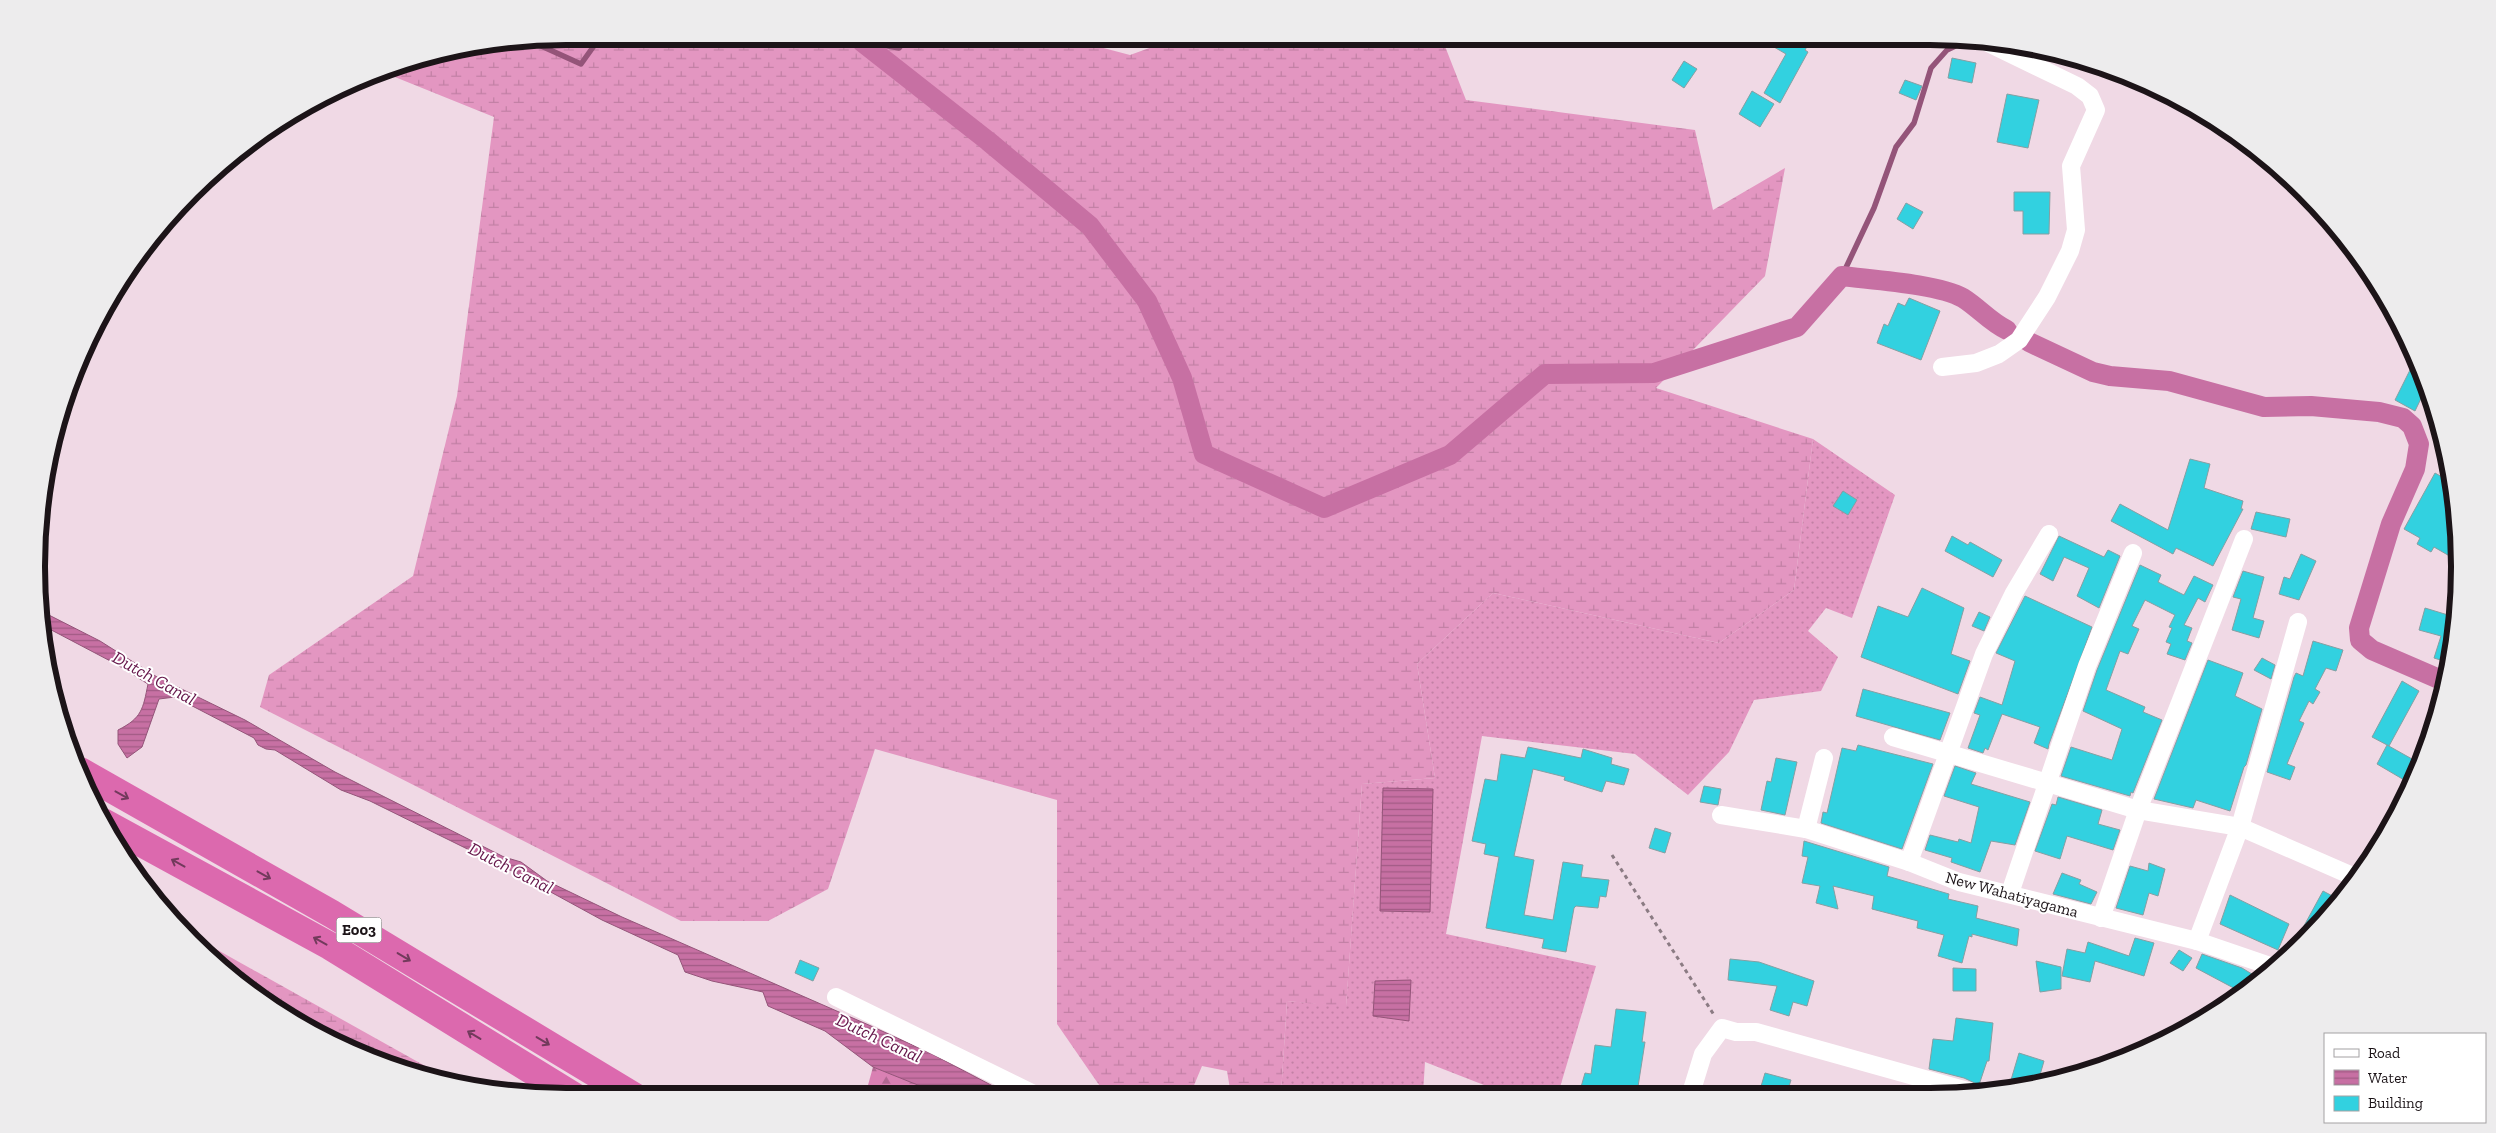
<svg xmlns="http://www.w3.org/2000/svg" width="2496" height="1133" viewBox="0 0 2496 1133" font-family="'Zilla Slab',serif">
	<defs>
		<pattern id="grass-dots" width="8" height="8" patternUnits="userSpaceOnUse" patternTransform="scale(1.25)"><rect width="8" height="8" fill="#e396c1"/><path d="M2 2h.1M6 6h.1" fill="none" stroke="#c280a5" stroke-width="1.8" stroke-linecap="round"/></pattern>
		<pattern id="forest-firs" width="22" height="20" patternUnits="userSpaceOnUse" patternTransform="scale(1.25)"><rect width="22" height="20" fill="#d980b3"/><path d="M5 1l3.5 6h-7zM16 11l3.5 6h-7z" fill="#af6891"/></pattern>
		<pattern id="wetland-marsh" width="20" height="14" patternUnits="userSpaceOnUse" patternTransform="scale(1.25)"><rect width="20" height="14" fill="#e396c1"/><path d="M1 5h8M5 5V1M11 12h8M15 12V8" fill="none" stroke="#c280a5"/></pattern>
		<pattern id="water-rules" width="6" height="5" patternUnits="userSpaceOnUse" patternTransform="scale(1.25)"><rect width="6" height="5" fill="#c770a3"/><path d="M0 2.5h6" fill="none" stroke="#a15b84"/></pattern>
	</defs>
	<rect width="100%" height="100%" fill="#f0d9e5"/>
	<path fill="url(#grass-dots)" d="M1813,439L1895,495L1852,618L1826,608L1808,631L1838,657L1821,691L1754,700L1729,752L1688,795L1635,754L1482,736L1446,934L1596,966L1558,1094H1507L1425,1062L1423,1094H1281L1287,1001L1346,1006L1362,784L1435,778L1417,664L1493,593L1719,643L1794,590Z"/>
	<path fill="url(#forest-firs)" d="M873,1067L938,1092L945,1096H865Z"/>
	<g fill="url(#wetland-marsh)">
		<path d="M567,36H1058L1130,55L1166,42L1170,36H1441L1466,100L1695,130L1713,210L1785,168L1765,276L1656,388L1813,439L1794,590L1719,643L1493,593L1417,664L1435,778L1362,784L1346,1007L1287,1001L1281,1094L1231,1095L1227,1071L1202,1066L1190,1095H1106L1057,1024V800L875,749L828,889L768,921H681L260,707L269,675L413,576L457,396L494,117L380,71C439,45 504,42 567,36Z"/>
		<path d="M182,930L461,1086L364,1056L301,1026L217,965Z"/>
	</g>
	<g fill="url(#water-rules)" stroke="#945479">
		<path d="M39,610L100,641L157,677L245,720L335,772L504,857L521,862L547,881L622,917L871,1026L930,1053L1010,1095L945,1096L873,1067L825,1031L768,1006L763,992L712,981L685,972L678,955L602,920L514,872L370,801L341,790L275,750L266,749L258,745L254,738L175,697L159,699L142,747L127,758L118,744V730C142,718 143,709 148,684L116,664L40,624Z"/>
		<path d="M1383,788L1433,789L1430,912L1380,911Z"/>
		<path d="M1411,980L1409,1021L1373,1016L1375,981Z"/>
	</g>
	<g fill="none" stroke-linecap="round" stroke-linejoin="round">
		<g stroke="#945479" stroke-width="5.5">
			<path d="M835,36L899,48L908,36"/>
			<path d="M528,40L581,64L601,36"/>
			<path d="M1842,276L1874,208L1896,147L1914,123L1931,68L1947,50L1968,40"/>
		</g>
		<g stroke="#c770a3" stroke-width="20">
			<path d="M862,42L988,141L1090,226L1147,301L1182,378L1204,454L1324,508L1450,455L1545,374L1654,373L1797,327L1842,276C1873,280 1938,284 1963,298C1979,308 1990,322 2007,330"/>
			<path d="M2029,342L2093,372L2110,376L2169,381L2264,407L2311,406L2379,412L2403,418L2412,426L2419,444L2415,469L2391,524L2359,628L2360,640L2372,650L2446,682"/>
		</g>
	</g>
	<g fill="#32d1e0" stroke="#859fa2">
		<path d="M1780,36H1813L1805,50L1808,52L1780,103L1764,93L1786,54L1774,47Z"/>
		<path d="M1952,58L1976,63L1972,83L1948,78Z"/>
		<path d="M1684,61L1697,69L1684,88L1672,80Z"/>
		<path d="M1905,80L1922,86L1916,100L1899,93Z"/>
		<path d="M1752,91L1774,104L1760,127L1739,114Z"/>
		<path d="M2007,94L2039,100L2028,148L1997,142Z"/>
		<path d="M2014,192H2050L2049,234H2023V211H2014Z"/>
		<path d="M1906,203L1923,212L1913,229L1897,219Z"/>
		<path d="M1909,298L1940,311L1921,360L1877,343L1884,324L1888,326L1898,303L1905,306Z"/>
		<path d="M2416,358L2426,388L2415,411L2395,400Z"/>
		<path d="M2190,459L2210,464L2204,488L2243,501L2241,509H2243L2213,566L2176,548L2173,554L2111,521L2120,504L2168,530Z"/>
		<path d="M2435,473L2451,482L2458,549L2453,558L2434,547L2431,552L2417,544L2420,538L2404,529Z"/>
		<path d="M1843,491L1857,500L1848,515L1833,506Z"/>
		<path d="M2256,512L2290,519L2286,537L2251,529Z"/>
		<path d="M1952,536L1968,545L1970,542L2002,560L1993,577L1945,551Z"/>
		<path d="M2059,536L2104,557L2108,550L2120,556L2099,608L2077,596L2089,568L2064,557L2053,581L2040,574Z"/>
		<path d="M2301,554L2316,561L2299,600L2279,594L2284,577L2290,579Z"/>
		<path d="M2140,565L2161,575L2158,582L2184,595L2194,576L2213,585L2205,602L2198,598L2184,625L2192,628L2187,641L2192,643L2185,660L2167,654L2171,644L2166,642L2172,628L2169,627L2175,615L2145,600L2132,626L2139,629L2128,654L2120,651L2106,690L2145,707L2143,712L2162,720L2133,793L2131,792L2130,796L2061,776L2071,747L2112,760L2122,729L2083,711L2097,670Z"/>
		<path d="M2243,571L2264,577L2253,618L2264,621L2259,638L2232,630L2241,599L2233,597Z"/>
		<path d="M1922,588L1964,608L1951,654L1970,661L1958,694L1861,657L1878,606L1908,617Z"/>
		<path d="M2025,596L2092,627L2049,744L2048,749L2034,743L2040,727L2002,714L1988,750L1985,748L1983,753L1968,748L1980,715L1974,713L1980,697L2002,705L2015,661L1996,653Z"/>
		<path d="M2425,608L2448,615L2449,612L2455,614L2450,663L2434,658L2441,636L2419,630Z"/>
		<path d="M1979,612L1990,617L1984,631L1972,626Z"/>
		<path d="M2313,641L2343,650L2336,671L2326,668L2315,689L2320,692L2313,704L2309,701L2299,721L2304,723L2287,764L2295,767L2290,780L2267,772L2294,677L2296,673L2303,676Z"/>
		<path d="M2262,658L2275,665L2271,679L2254,670Z"/>
		<path d="M2208,660L2243,673L2235,696L2262,709L2246,765L2244,767L2230,811L2196,800L2193,808L2154,799Z"/>
		<path d="M2402,681L2419,691L2389,746L2372,737Z"/>
		<path d="M1863,689L1950,713L1940,740L1856,716Z"/>
		<path d="M1858,745L1933,764L1902,849L1821,823L1823,812L1827,813L1842,748L1856,751Z"/>
		<path d="M2387,745L2421,764L2411,784L2377,764Z"/>
		<path d="M1528,747L1581,758L1583,749L1612,758L1611,764L1629,769L1624,785L1606,781L1602,792L1564,780L1565,777L1533,769L1514,856L1534,860L1524,915L1553,920L1563,862L1583,865L1581,877L1609,880L1606,897L1600,896L1598,908L1576,906L1574,908L1566,952L1542,948L1544,939L1486,928L1499,857L1484,854L1486,844L1472,841L1485,779L1497,781L1501,754L1525,758Z"/>
		<path d="M1776,758L1797,762L1785,815L1761,810L1767,781L1771,782Z"/>
		<path d="M1955,766L1976,773L1971,784L2030,802L2015,845L1991,841L1980,872L1951,862L1952,858L1925,850L1930,835L1958,842L1959,839L1971,843L1979,807L1944,796Z"/>
		<path d="M1704,786L1721,789L1718,805L1700,802Z"/>
		<path d="M2058,797L2102,810L2098,824L2120,830L2113,850L2067,836L2060,859L2035,851L2052,804L2056,805Z"/>
		<path d="M1655,828L1671,833L1665,853L1649,848Z"/>
		<path d="M1804,841L1889,867L1887,876L1949,894L1948,899L1978,906L1976,918L2019,929L2017,946L1972,934V937L1969,936L1962,963L1938,956L1944,935L1917,928L1918,921L1872,909L1874,896L1833,886L1838,909L1816,903L1820,886L1802,883L1808,857L1802,856Z"/>
		<path d="M2149,863L2165,869L2158,896L2149,893L2143,915L2116,908L2130,866L2148,871Z"/>
		<path d="M2062,873L2081,880L2079,884L2097,892L2091,904L2053,894Z"/>
		<path d="M2323,891L2340,900L2302,937L2299,935Z"/>
		<path d="M2230,895L2289,924L2278,950L2220,924Z"/>
		<path d="M2135,938L2154,943L2144,976L2095,961L2090,982L2062,976L2067,949L2085,953L2088,942L2129,956Z"/>
		<path d="M2179,950L2192,958L2183,971L2170,963Z"/>
		<path d="M2202,954L2242,968L2260,979L2243,993L2196,968Z"/>
		<path d="M1730,959L1759,962L1814,981L1807,1006L1793,1002L1789,1016L1770,1010L1777,986L1728,980Z"/>
		<path d="M800,960L819,968L813,981L795,973Z"/>
		<path d="M2036,961L2061,967V989L2040,992Z"/>
		<path d="M1953,968L1976,969V991H1953Z"/>
		<path d="M1616,1009L1646,1012L1642,1042H1645L1637,1093L1579,1094L1585,1073L1591,1074L1595,1045L1611,1047Z"/>
		<path d="M1956,1018L1993,1023L1989,1061H1987L1979,1085L1964,1078L1929,1069L1933,1039L1953,1041Z"/>
		<path d="M2019,1053L2044,1061L2038,1082L2008,1090Z"/>
		<path d="M1765,1073L1791,1080L1787,1093H1759Z"/>
	</g>
	<g fill="none" stroke-linecap="round" stroke-linejoin="round">
		<path stroke="#8b7b83" stroke-width="3" stroke-dasharray="4 4" stroke-linecap="butt" d="M1612,855L1714,1015"/>
		<g stroke="#fff" stroke-width="18">
			<path d="M1942,367L1976,363L1999,354L2019,340L2047,297L2070,251L2076,230L2071,166L2096,110L2090,96L2077,86L1986,42"/>
			<path d="M1893,737L2138,810L2240,827L2357,878"/>
			<path d="M1721,815L1806,829L1909,862L1959,882L2197,941L2273,967"/>
			<path d="M1806,829L1824,758"/>
			<path d="M1909,862L1984,654L2014,593L2049,534"/>
			<path d="M2010,893L2087,666L2133,553"/>
			<path d="M2101,918L2138,810L2244,539"/>
			<path d="M2197,941L2240,827L2298,622"/>
			<path d="M836,997L1036,1095"/>
			<path d="M1691,1093L1703,1054L1722,1028L1736,1032H1756L1971,1092"/>
		</g>
		<g stroke="#dc69ae" stroke-width="28">
			<path d="M80,771L332,914L635,1097"/>
			<path d="M103,822L330,946L575,1097"/>
		</g>
	</g>
	<defs><path id="oneway-shaft" d="M-6 0H5M1.5-3L5.5 0L1.5 3" fill="none" stroke-width="1.6" stroke-linecap="round" stroke-linejoin="round" transform="scale(1.25)"/></defs>
	<g stroke="#723a5c">
		<use href="#oneway-shaft" transform="translate(122 795) rotate(29)"/>
		<use href="#oneway-shaft" transform="translate(178 863) rotate(-151)"/>
		<use href="#oneway-shaft" transform="translate(264 875) rotate(29)"/>
		<use href="#oneway-shaft" transform="translate(320 941) rotate(-151)"/>
		<use href="#oneway-shaft" transform="translate(404 957) rotate(31)"/>
		<use href="#oneway-shaft" transform="translate(474 1035) rotate(-149)"/>
		<use href="#oneway-shaft" transform="translate(543 1041) rotate(31)"/>
	</g>
	<g text-anchor="middle" stroke-width="4" stroke-linejoin="round" paint-order="stroke">
		<rect fill="#fff" stroke="#605a5d" stroke-width="1" x="336.5" y="917.5" width="45" height="25" rx="4"/>
		<g font-size="15" font-weight="bold" fill="#1c1418">
			<text x="359" y="935">E003</text>
		</g>
		<g font-size="16" fill="#1c1418" stroke="#fff">
			<text transform="translate(2012 894) rotate(15)" y="6">New Wahatiyagama</text>
		</g>
		<g font-size="18" font-style="italic" fill="#641549" stroke="#fff">
			<text transform="translate(154 678) rotate(29)" y="6">Dutch Canal</text>
			<text transform="translate(511 868) rotate(27)" y="6">Dutch Canal</text>
			<text transform="translate(879 1038) rotate(25)" y="6">Dutch Canal</text>
		</g>
	</g>
	<path d="M0 0H2496V1133H0ZM566 45H1930A521 521 0 0 1 2451 566V567A521 521 0 0 1 1930 1088H566A521 521 0 0 1 45 567V566A521 521 0 0 1 566 45Z" fill="#edeced" fill-rule="evenodd"/>
	<path fill="none" stroke="#1c1418" stroke-width="6" d="M566 45H1930A521 521 0 0 1 2451 566V567A521 521 0 0 1 1930 1088H566A521 521 0 0 1 45 567V566A521 521 0 0 1 566 45Z"/>
	<rect x="2324" y="1033" width="162" height="90" fill="#ffffff" stroke="#a4a1a3"/>
	<rect x="2334" y="1049" width="25" height="8" fill="#ffffff" stroke="#a4a1a3"/>
	<text x="2368" y="1058" font-size="15" fill="#1c1418">Road</text>
	<rect x="2334" y="1070" width="25" height="15" fill="url(#water-rules)" stroke="#a4a1a3"/>
	<text x="2368" y="1083" font-size="15" fill="#1c1418">Water</text>
	<rect x="2334" y="1096" width="25" height="15" fill="#32d1e0" stroke="#a4a1a3"/>
	<text x="2368" y="1108" font-size="15" fill="#1c1418">Building</text>
</svg>
